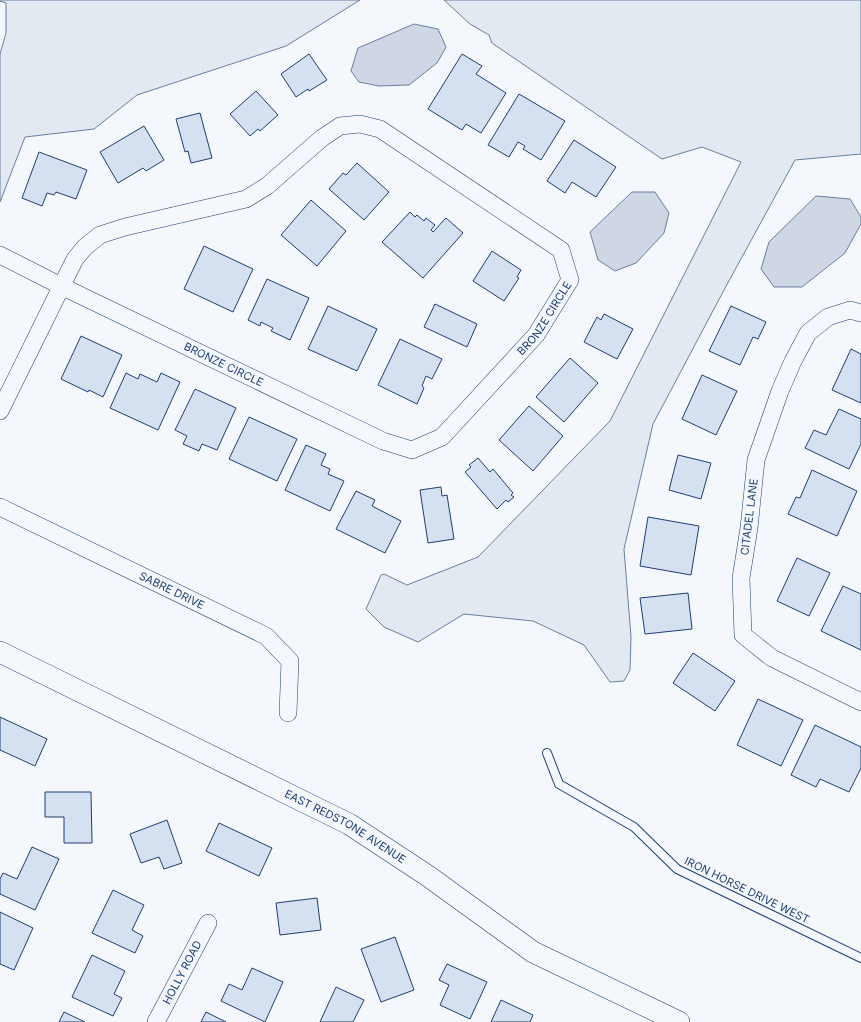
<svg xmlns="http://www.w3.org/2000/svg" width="861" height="1022" viewBox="0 0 861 1022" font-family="Inter,sans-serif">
	<rect width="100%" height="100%" fill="#f4f7fb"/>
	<g fill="#e3e9f0" stroke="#687fa3">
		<path d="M0,0H360L286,46L137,95L94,129L25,137L0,202V54L6,33V3L0,1Z"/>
		<path d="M444,0H861V154L795,160L724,290L653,424L624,549L631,637L630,670L624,681L610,682L584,645L533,621L464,614L418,642L384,627L366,609L381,575L384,574L407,585L478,557L610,421L741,162L702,147L662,159L492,43L489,35L470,24Z"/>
	</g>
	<g fill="#cfd7e4" stroke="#687fa3">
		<path d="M414,24L438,29L446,47L437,63L409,85L379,86L359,82L351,71L358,48Z"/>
		<path d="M632,192H655L669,213L664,233L636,263L615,271L598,260L590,232Z"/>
		<path d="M816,196L850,199L861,217V224L845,253L802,287H774L761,269L769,242Z"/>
	</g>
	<g fill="#d5e0f0" stroke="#1d3f73">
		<path d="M309,54L327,80L309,91L308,89L296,97L281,74Z"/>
		<path d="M462,54L482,66L476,74L506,93L481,133L466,124L462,130L428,109Z"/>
		<path d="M256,91L278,115L260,131L258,129L250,136L230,114Z"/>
		<path d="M519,94L565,121L541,160L523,149L525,146L518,142L509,157L488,145Z"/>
		<path d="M200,113L212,158L191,163L188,151L185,152L176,119Z"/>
		<path d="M144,126L164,160L146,171L143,168L118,183L100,152Z"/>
		<path d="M574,140L616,167L596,197L572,182L565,193L547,181Z"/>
		<path d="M39,152L87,170L76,199L56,192L54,195L47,193L42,206L22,198Z"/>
		<path d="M357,163L389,192L364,220L329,189L343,173L346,175Z"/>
		<path d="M311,200L346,231L317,266L281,235Z"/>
		<path d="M410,212L415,217L417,215L424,221L426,218L435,225L431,230L433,232L446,218L463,233L423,278L382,242Z"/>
		<path d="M204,246L253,269L233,312L184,289Z"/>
		<path d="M492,251L521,270L517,277L519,278L504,301L473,281Z"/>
		<path d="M267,279L309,298L290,340L271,331L273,328L261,322L260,326L248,320Z"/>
		<path d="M435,304L477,324L467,347L424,327Z"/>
		<path d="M328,306L377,329L357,371L308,349Z"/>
		<path d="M731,306L766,322L758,339L753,337L740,365L709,351Z"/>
		<path d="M604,314L633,329L617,359L584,342L597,317L601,320Z"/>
		<path d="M81,336L122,355L103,397L89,390L88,392L61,379Z"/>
		<path d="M400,339L442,359L432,379L426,376L422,386L424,388L417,404L378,385Z"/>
		<path d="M851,349L861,354V403L832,390Z"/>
		<path d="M570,358L598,383L564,422L536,397Z"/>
		<path d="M126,373L138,379L140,374L157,382L161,373L180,382L158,430L110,408Z"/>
		<path d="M702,375L737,391L716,435L682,419Z"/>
		<path d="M195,389L236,408L217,450L202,444L199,451L183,444L187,436L175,430Z"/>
		<path d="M529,406L563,436L533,471L499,440Z"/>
		<path d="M839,409L861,419V444L849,469L805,448L814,430L826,435Z"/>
		<path d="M249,417L297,439L277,481L229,459Z"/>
		<path d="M306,445L326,454L321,465L330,469L328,474L344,481L330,511L285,490Z"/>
		<path d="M678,455L711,463L701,499L669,490Z"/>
		<path d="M478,458L490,472L493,469L513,493L511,495L514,497L508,502L506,500L497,509L465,472L471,467L469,465Z"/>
		<path d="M812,470L857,491L837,536L788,514L796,497L800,498Z"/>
		<path d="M441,487L442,496L447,495L454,539L428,543L420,490Z"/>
		<path d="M356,491L375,500L372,506L401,521L385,553L336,529Z"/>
		<path d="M648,517L699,526L691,575L640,566Z"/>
		<path d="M797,558L830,573L809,616L777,601Z"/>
		<path d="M843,586L861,594V650L821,631Z"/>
		<path d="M688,593L692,629L645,634L640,598Z"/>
		<path d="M693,653L735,681L715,711L673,683Z"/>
		<path d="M758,699L803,720L781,766L737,745Z"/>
		<path d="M0,717L47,739L35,766L0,750Z"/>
		<path d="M815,725L861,747V768L849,792L820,779L816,787L791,775Z"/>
		<path d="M45,792H91L92,843H64V817H45Z"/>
		<path d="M167,820L182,863L164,869L159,857L141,863L130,834Z"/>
		<path d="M219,823L272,848L259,876L206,851Z"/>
		<path d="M32,847L59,859L35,910L0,894V879L3,873L17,879Z"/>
		<path d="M113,890L144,905L132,930L143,936L135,953L92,933Z"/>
		<path d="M317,898L321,930L280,935L276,903Z"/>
		<path d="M0,912L33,928L14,970L0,964Z"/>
		<path d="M395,937L414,990L381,1002L361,949Z"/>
		<path d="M92,955L125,971L114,994L122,998L113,1016L72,997Z"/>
		<path d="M447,964L487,982L470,1019L440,1005L449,985L439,980Z"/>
		<path d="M252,968L283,982L265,1022L221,1001L229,984L242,990Z"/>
		<path d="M336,987L364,1000L353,1022H320Z"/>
		<path d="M501,1000L533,1015L530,1022H491Z"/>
		<path d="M64,1012L85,1022H59Z"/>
		<path d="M206,1012L226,1022H201Z"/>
	</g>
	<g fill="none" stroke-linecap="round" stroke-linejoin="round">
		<g stroke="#1d3f73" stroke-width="10">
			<path id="service" d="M547,753L559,784L634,827L677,869L861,958"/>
		</g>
		<g stroke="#1d3f73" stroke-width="18">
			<g id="minor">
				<path id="s1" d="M0,255L61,286L383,441L412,450L442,437L536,335L570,280L561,250L380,129L360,124L340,126L322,138L267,186L246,199L125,227L100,235L85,247L75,259L0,411"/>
				<path d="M861,313L850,310L828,317L808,333L793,361L780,391L756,460L749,528L741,578L743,635L772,658L861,702"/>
				<path id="s2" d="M0,507L266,636L290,661L288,713"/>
				<path id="s3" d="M156,1022L208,923"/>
			</g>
		</g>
		<g stroke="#1d3f73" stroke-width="22">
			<g id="tertiary">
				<path id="s4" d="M0,652L349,824L428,876L533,952L679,1022"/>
			</g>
		</g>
		<use href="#service" stroke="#f4f7fb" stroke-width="8"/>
		<use href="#minor" stroke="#f4f7fb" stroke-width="17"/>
		<use href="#tertiary" stroke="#f4f7fb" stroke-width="21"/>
	</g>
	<g text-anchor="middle" stroke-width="3" stroke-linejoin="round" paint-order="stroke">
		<g font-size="11" fill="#1d3f73" stroke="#f4f7fb">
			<text dy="4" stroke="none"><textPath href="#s1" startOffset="646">BRONZE CIRCLE</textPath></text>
			<text dy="4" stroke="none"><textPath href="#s1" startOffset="249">BRONZE CIRCLE</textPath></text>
			<text transform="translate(749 517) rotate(-83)" y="4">CITADEL LANE</text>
			<text dy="4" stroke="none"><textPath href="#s2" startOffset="191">SABRE DRIVE</textPath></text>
			<text dy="4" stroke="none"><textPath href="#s4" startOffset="387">EAST REDSTONE AVENUE</textPath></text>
			<text transform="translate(747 890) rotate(26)" y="4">IRON HORSE DRIVE WEST</text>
			<text dy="4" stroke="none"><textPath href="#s3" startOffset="56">HOLLY ROAD</textPath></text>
		</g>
	</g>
</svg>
